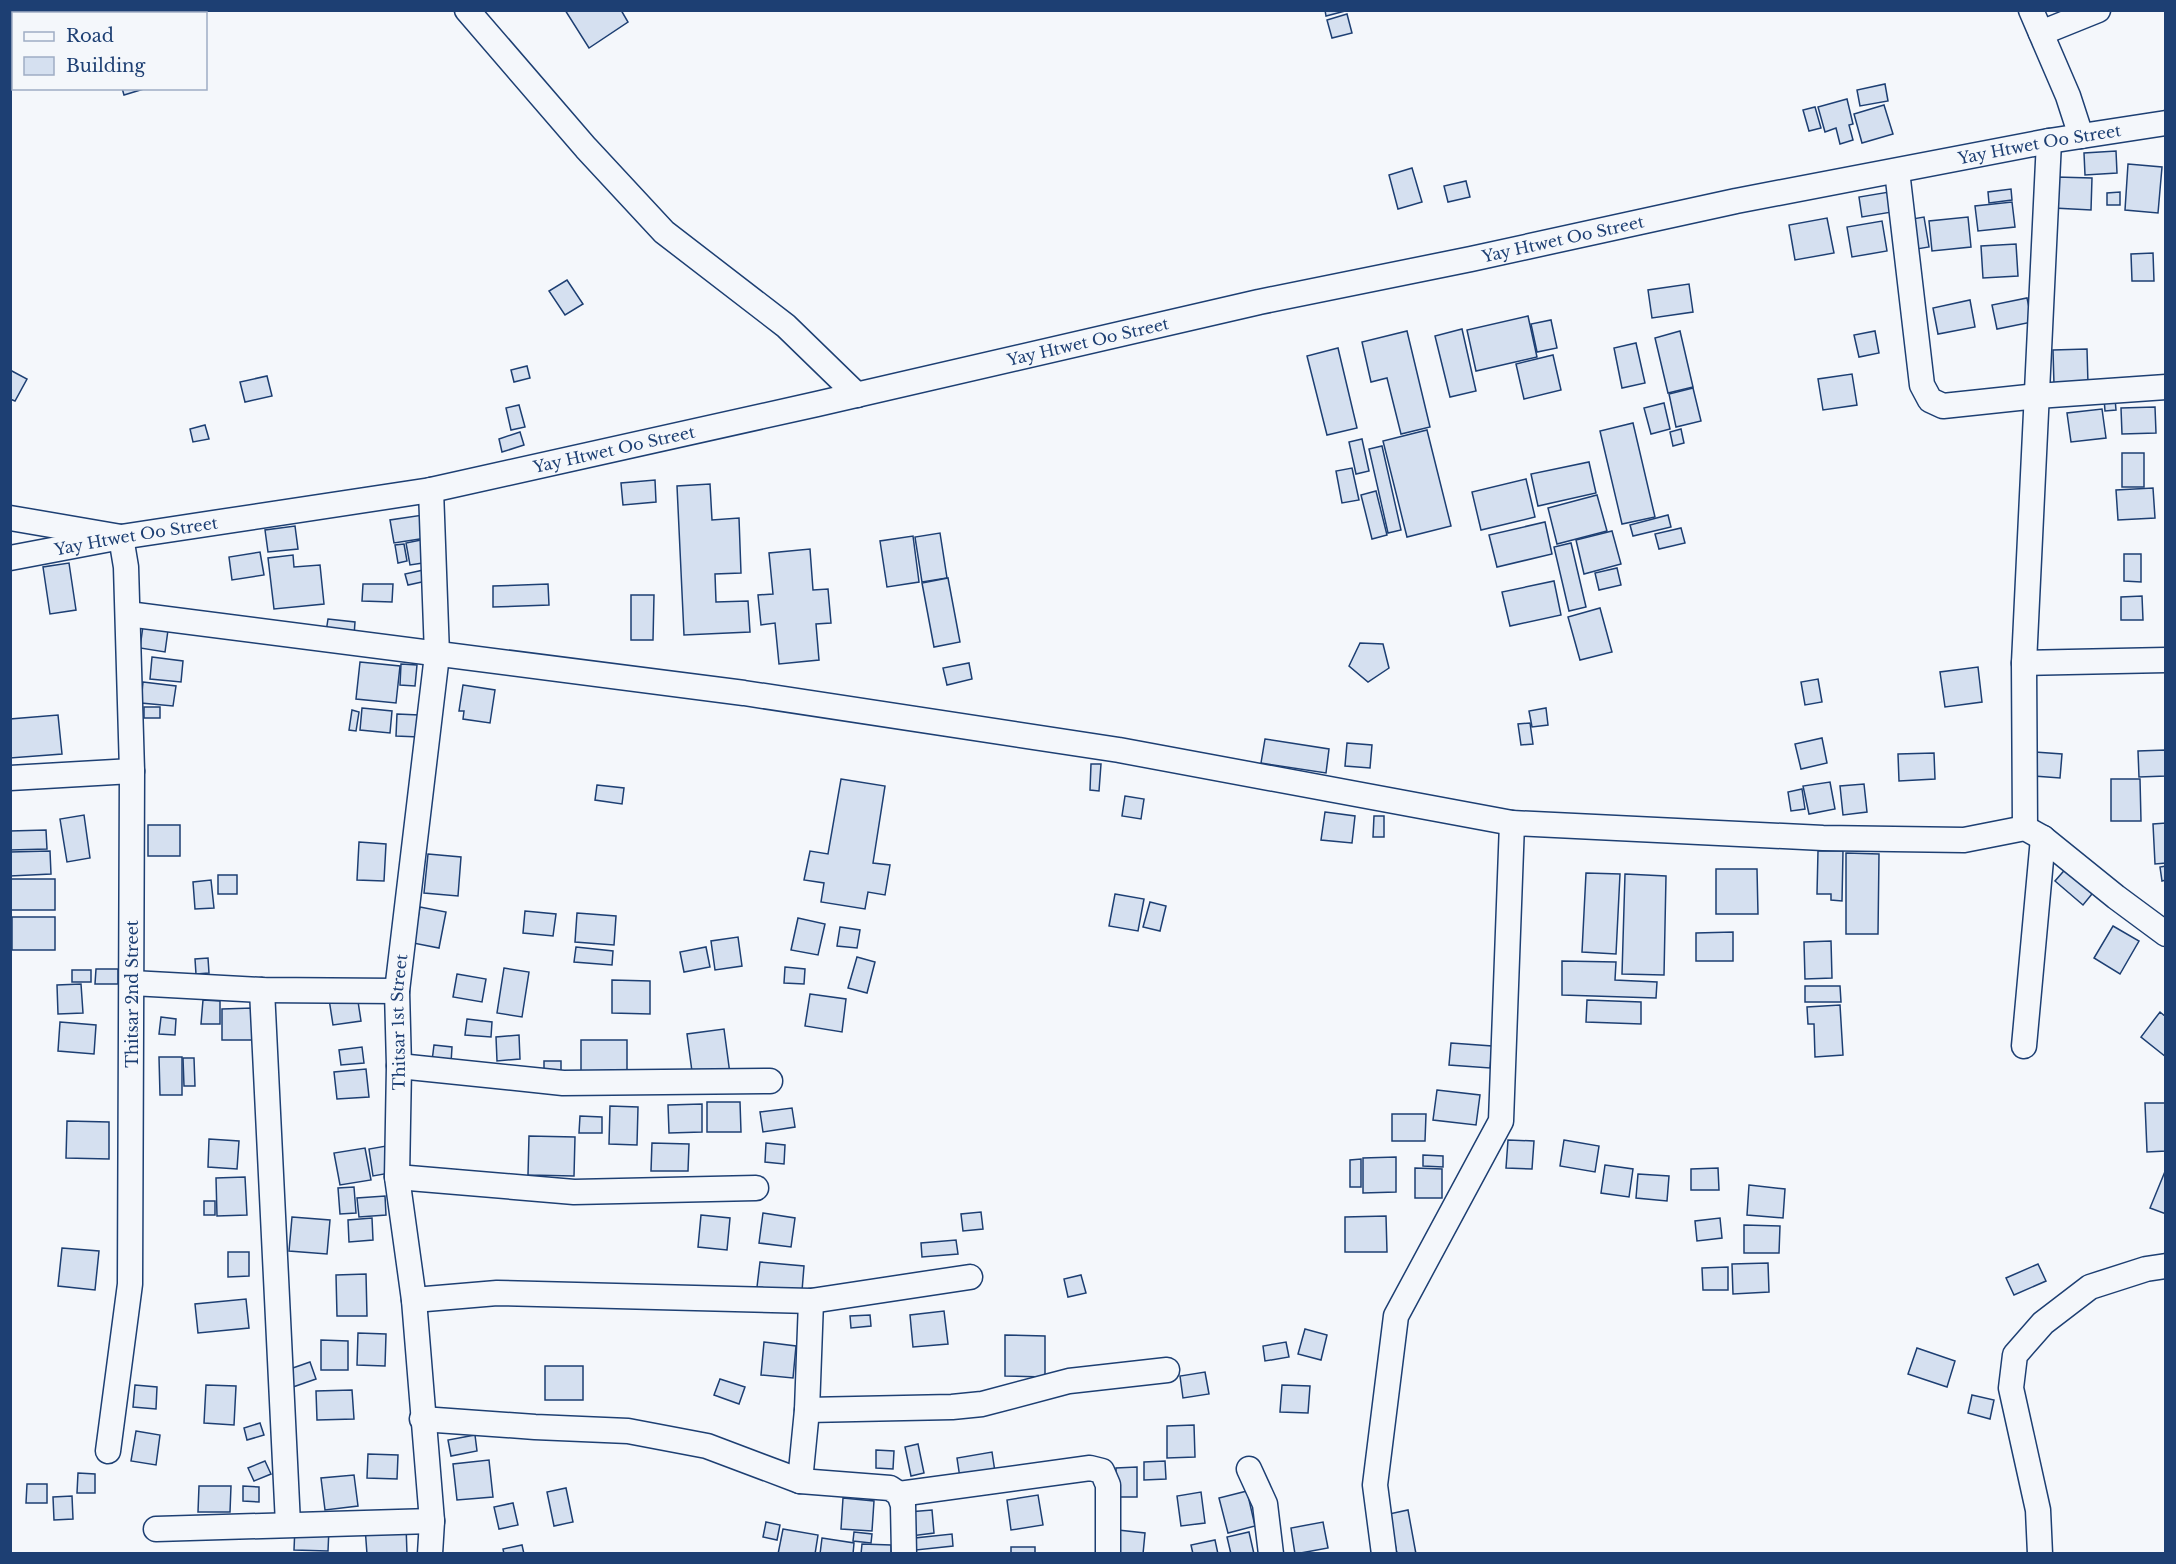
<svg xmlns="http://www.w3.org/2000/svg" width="2176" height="1564" viewBox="0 0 2176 1564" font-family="'Libre Baskerville',serif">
	<rect width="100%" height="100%" fill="#f4f7fb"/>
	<g fill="#d5e0f0" stroke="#1d3f73" stroke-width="1.5">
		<path d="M565,10H621L628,22L589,48Z"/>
		<path d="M1325,10H1349L1326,16Z"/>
		<path d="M1347,14L1352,33L1332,38L1327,20Z"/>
		<path d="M1885,84L1888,101L1860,106L1857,90Z"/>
		<path d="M122,88H147L124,95Z"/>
		<path d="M1847,99L1853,124L1849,125L1853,140L1840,144L1836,128L1825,132L1818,107Z"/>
		<path d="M1884,105L1893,134L1862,143L1854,114Z"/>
		<path d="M1815,107L1821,128L1809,131L1803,110Z"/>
		<path d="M2116,151L2117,173L2085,175L2084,153Z"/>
		<path d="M2128,164L2162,167L2158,213L2125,210Z"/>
		<path d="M1412,168L1422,202L1398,209L1389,175Z"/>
		<path d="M2056,177L2092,178L2091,210L2054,208Z"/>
		<path d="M1466,181L1470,197L1448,202L1444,186Z"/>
		<path d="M2011,189L2012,200L1989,203L1988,192Z"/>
		<path d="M1889,192L1892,212L1862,217L1859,197Z"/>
		<path d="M2120,192V205H2107V193Z"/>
		<path d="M2012,202L2015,227L1978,231L1975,206Z"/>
		<path d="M1924,217L1929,247L1911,250L1906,220Z"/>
		<path d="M1968,217L1971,247L1932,251L1929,221Z"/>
		<path d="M1827,218L1834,253L1795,260L1789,225Z"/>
		<path d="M1882,221L1887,251L1852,257L1847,227Z"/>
		<path d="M2016,244L2018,276L1983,278L1981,246Z"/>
		<path d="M2153,253L2154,281H2132L2131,254Z"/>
		<path d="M567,280L583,304L565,315L549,291Z"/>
		<path d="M1689,284L1693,312L1652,318L1648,290Z"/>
		<path d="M2027,298L2032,322L1997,329L1992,305Z"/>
		<path d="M1970,300L1975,327L1938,334L1933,308Z"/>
		<path d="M1528,316L1537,357L1476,371L1467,330Z"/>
		<path d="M1551,320L1557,348L1537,352L1531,324Z"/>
		<path d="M1462,329L1476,391L1450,397L1435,336Z"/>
		<path d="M1407,331L1430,427L1401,434L1387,378L1371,382L1362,342Z"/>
		<path d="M1680,331L1693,387L1668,393L1655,338Z"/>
		<path d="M1875,331L1879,353L1859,357L1854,335Z"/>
		<path d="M1636,343L1645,383L1622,388L1614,348Z"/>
		<path d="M1338,348L1357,428L1327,435L1307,356Z"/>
		<path d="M2087,349L2088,384L2054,385L2053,350Z"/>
		<path d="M1553,355L1561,390L1524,399L1516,364Z"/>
		<path d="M527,366L530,378L514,382L511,370Z"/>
		<path d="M10,370L27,379L15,401L10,399Z"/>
		<path d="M1852,374L1857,405L1823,410L1818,379Z"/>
		<path d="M267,376L272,396L245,402L240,382Z"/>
		<path d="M1693,388L1701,421L1676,427L1669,394Z"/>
		<path d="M2104,398H2115L2116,410L2105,411Z"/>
		<path d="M1664,403L1670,429L1651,434L1644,408Z"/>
		<path d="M519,405L525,427L511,430L506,408Z"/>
		<path d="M2155,407L2156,433L2122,434L2121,408Z"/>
		<path d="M2102,409L2106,438L2071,442L2067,413Z"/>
		<path d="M1633,423L1655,517L1622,524L1600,431Z"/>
		<path d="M205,425L209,439L193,442L190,429Z"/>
		<path d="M1681,429L1684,443L1673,446L1670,432Z"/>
		<path d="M1427,430L1451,526L1407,537L1383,441Z"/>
		<path d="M520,432L524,445L502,452L499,439Z"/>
		<path d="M1362,439L1369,471L1356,474L1349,442Z"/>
		<path d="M1382,446L1401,530L1388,533L1369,449Z"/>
		<rect x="2122" y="453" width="22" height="34"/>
		<path d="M1589,462L1596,493L1538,506L1531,474Z"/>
		<path d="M1352,468L1359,500L1342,503L1336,471Z"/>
		<path d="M1526,479L1535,517L1481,530L1472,492Z"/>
		<path d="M655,480L656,502L623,505L621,483Z"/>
		<path d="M710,484L712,520L739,518L741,573L715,574L716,602L748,601L750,632L684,635L677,486Z"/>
		<path d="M2153,488L2155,518L2118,520L2116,490Z"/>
		<path d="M1376,491L1387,535L1372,539L1361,495Z"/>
		<path d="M1597,495L1607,531L1557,544L1548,508Z"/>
		<path d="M423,515L426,538L394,543L390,520Z"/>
		<path d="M1668,515L1671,527L1633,536L1630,525Z"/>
		<path d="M1545,522L1552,554L1497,567L1489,535Z"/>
		<path d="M295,526L298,549L268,552L265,530Z"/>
		<path d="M1681,528L1685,543L1659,549L1655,534Z"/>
		<path d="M1612,531L1621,564L1584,574L1576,540Z"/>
		<path d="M940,533L947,578L922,582L915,537Z"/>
		<path d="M913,536L919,582L887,587L880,541Z"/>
		<path d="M426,539L429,562L410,565L406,543Z"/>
		<path d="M1571,543L1586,607L1569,611L1554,547Z"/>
		<path d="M404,544L407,561L398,563L395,545Z"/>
		<path d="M810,549L813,590L828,589L831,623L816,624L819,660L779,664L775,623L761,625L758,595L773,594L769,553Z"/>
		<path d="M260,552L264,575L232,580L229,557Z"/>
		<path d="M2124,554H2141V582L2124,581Z"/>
		<path d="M293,555L294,567L320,565L324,604L274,609L268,558Z"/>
		<path d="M69,563L76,610L50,614L43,567Z"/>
		<path d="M1617,568L1621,585L1599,590L1595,573Z"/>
		<path d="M428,569L431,580L408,585L405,574Z"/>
		<path d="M948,578L960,642L934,647L922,583Z"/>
		<path d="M1554,581L1561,615L1510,626L1502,592Z"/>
		<path d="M363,584H393L392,602L362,601Z"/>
		<path d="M548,584L549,605L493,607V586Z"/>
		<path d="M631,595H654L653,640H631Z"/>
		<path d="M2142,596L2143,620H2121V597Z"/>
		<path d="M1600,608L1612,652L1580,660L1568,617Z"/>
		<path d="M328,619L355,622L354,636L326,632Z"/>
		<path d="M143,626L168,630L165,652L140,648Z"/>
		<path d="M1360,643L1383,644L1389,668L1368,682L1349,666Z"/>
		<path d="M152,657L183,661L181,682L150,679Z"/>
		<path d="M360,662L400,666L396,703L356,699Z"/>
		<path d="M969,663L972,679L947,685L943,668Z"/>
		<path d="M401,664L417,665L415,686L400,685Z"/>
		<path d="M1978,667L1982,702L1945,707L1940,672Z"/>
		<path d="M1818,679L1822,702L1805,705L1801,682Z"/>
		<path d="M143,682L176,686L173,706L141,703Z"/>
		<path d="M463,685L495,690L490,723L463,719L464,711H459Z"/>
		<rect x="144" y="707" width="16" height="11"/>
		<path d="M362,708L392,711L390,733L360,730Z"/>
		<path d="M1546,708L1548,725L1532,727L1529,711Z"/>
		<path d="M352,710L359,712L356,731L349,730Z"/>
		<path d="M397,714L419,715V737L396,736Z"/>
		<path d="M58,715L62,754L10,758V719Z"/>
		<path d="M1530,723L1533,744L1521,745L1518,724Z"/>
		<path d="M1822,738L1827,763L1801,769L1795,744Z"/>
		<path d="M1265,739L1329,749L1326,773L1261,763Z"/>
		<path d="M1347,743L1372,745L1370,768L1345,766Z"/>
		<path d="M2166,750V776L2139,777L2138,751Z"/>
		<path d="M2035,752L2062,754L2060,778L2034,776Z"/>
		<path d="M1934,753L1935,779L1899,781L1898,754Z"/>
		<path d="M1091,764H1101L1099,791L1090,790Z"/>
		<path d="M841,779L885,786L873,863L890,865L885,895L868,892L865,909L821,902L824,883L804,880L810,851L828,854Z"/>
		<path d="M2111,779H2140L2141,821H2111Z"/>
		<path d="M1830,782L1835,809L1809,814L1803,786Z"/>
		<path d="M1864,784L1867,812L1843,815L1840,786Z"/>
		<path d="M597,785L624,788L622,804L595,800Z"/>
		<path d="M1802,789L1805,809L1791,811L1788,792Z"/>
		<path d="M1125,796L1144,799L1141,819L1122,816Z"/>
		<path d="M1325,812L1355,816L1352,843L1321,840Z"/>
		<path d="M84,815L90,858L67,862L60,819Z"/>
		<path d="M1374,816H1384V837H1373Z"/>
		<path d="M2166,823V863L2155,864L2153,824Z"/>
		<rect x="148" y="825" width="32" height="31"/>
		<path d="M46,830L47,849L10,850V831Z"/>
		<path d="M359,842L386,844L384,881L357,880Z"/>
		<path d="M50,851L51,874L10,876V852Z"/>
		<path d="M1818,851H1843L1842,901L1831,900V894H1817Z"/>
		<path d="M1846,853L1879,854L1878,934H1846Z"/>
		<path d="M428,854L461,857L458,896L424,893Z"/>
		<path d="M2069,865L2096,889L2083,905L2055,881Z"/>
		<path d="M2166,866V880L2162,881L2160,867Z"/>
		<path d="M1716,869H1757L1758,914H1716Z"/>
		<path d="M1586,873L1620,874L1616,954L1582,952Z"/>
		<path d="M1625,874L1666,876L1664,975L1622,974Z"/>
		<rect x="218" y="875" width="19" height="19"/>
		<rect x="10" y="879" width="45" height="31"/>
		<path d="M211,880L214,908L195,909L193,882Z"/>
		<path d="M1115,894L1144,899L1138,931L1109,926Z"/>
		<path d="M1150,902L1166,906L1160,931L1143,927Z"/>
		<path d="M420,907L446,912L439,948L413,943Z"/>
		<path d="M525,911L556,914L553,936L523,933Z"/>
		<path d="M577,913L616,916L614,945L575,942Z"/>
		<rect x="12" y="917" width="43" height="33"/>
		<path d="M798,918L825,924L818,955L791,950Z"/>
		<path d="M2113,926L2139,941L2120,974L2094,958Z"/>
		<path d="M840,927L860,930L857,948L837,946Z"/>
		<path d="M1733,932V961H1696V933Z"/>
		<path d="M738,937L742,966L715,970L711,941Z"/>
		<path d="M1831,941L1832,978L1805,979L1804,942Z"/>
		<path d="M576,947L613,951L612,965L574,962Z"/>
		<path d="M706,947L710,967L684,972L680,952Z"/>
		<path d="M857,957L875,962L867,993L848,988Z"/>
		<path d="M208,958L209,973L196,974L195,959Z"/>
		<path d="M1562,961L1616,962L1615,980L1657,982L1656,998L1562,995Z"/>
		<path d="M785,967L805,969L804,984L784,983Z"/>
		<path d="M504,968L529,972L522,1017L497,1013Z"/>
		<path d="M96,969H118V984H95Z"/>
		<rect x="72" y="970" width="19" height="12"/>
		<path d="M457,974L486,979L482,1002L453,997Z"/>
		<path d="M612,980L650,981V1014L612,1013Z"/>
		<path d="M81,984L83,1013L58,1014L57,985Z"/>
		<path d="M1805,986H1840L1841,1002H1805Z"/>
		<path d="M810,994L846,999L842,1032L805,1026Z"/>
		<path d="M357,995L361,1021L333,1025L329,999Z"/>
		<path d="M203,1000L220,1001V1024H201Z"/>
		<path d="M1587,1000L1641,1002V1024L1586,1022Z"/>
		<path d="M1840,1005L1843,1055L1815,1057L1814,1024H1808L1807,1007Z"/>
		<path d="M253,1008L254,1040H222V1009Z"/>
		<path d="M2160,1012L2166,1017V1057L2141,1037Z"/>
		<path d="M161,1017L176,1019L175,1035L159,1034Z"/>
		<path d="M467,1019L492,1022L491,1037L465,1035Z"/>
		<path d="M60,1022L96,1025L94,1054L58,1051Z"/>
		<path d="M724,1029L730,1074L693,1079L687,1034Z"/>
		<path d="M519,1035L520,1059L497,1061L496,1037Z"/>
		<rect x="581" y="1040" width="46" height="35"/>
		<path d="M1451,1043L1492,1046L1490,1068L1449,1065Z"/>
		<path d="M434,1045L452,1047L451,1063L432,1061Z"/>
		<path d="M362,1047L364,1063L341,1065L339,1050Z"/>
		<path d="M159,1057H182V1095H160Z"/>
		<path d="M183,1058H194L195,1086H184Z"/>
		<rect x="544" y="1061" width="17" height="14"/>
		<path d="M366,1069L369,1097L337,1099L334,1072Z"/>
		<path d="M1437,1090L1480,1095L1476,1125L1433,1120Z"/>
		<path d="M707,1102H740L741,1132H707Z"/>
		<path d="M2145,1103H2166V1151L2147,1152Z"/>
		<path d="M702,1104V1132L669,1133L668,1105Z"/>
		<path d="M610,1106L638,1107L637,1145L609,1144Z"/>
		<path d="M792,1108L795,1127L763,1132L760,1112Z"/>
		<path d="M1392,1114H1426L1425,1141H1392Z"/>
		<path d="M580,1116L602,1117V1133H579Z"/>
		<path d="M67,1121L109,1122V1159L66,1158Z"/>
		<path d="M529,1136L575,1137L574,1176L528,1175Z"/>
		<path d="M209,1139L239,1141L237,1169L208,1167Z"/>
		<path d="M1508,1140L1534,1141L1532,1169L1506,1168Z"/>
		<path d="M1564,1140L1599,1146L1595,1172L1560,1166Z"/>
		<path d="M652,1143L689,1144L688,1171H651Z"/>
		<path d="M766,1143L785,1145L784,1164L765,1162Z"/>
		<path d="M386,1146L390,1173L373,1176L369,1149Z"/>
		<path d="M365,1148L371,1180L340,1185L334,1153Z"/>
		<path d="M1423,1155L1443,1156V1167L1423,1166Z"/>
		<path d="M1396,1157V1192L1363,1193V1158Z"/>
		<path d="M1361,1159V1187H1350V1160Z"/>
		<path d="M1605,1165L1633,1169L1629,1197L1601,1193Z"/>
		<path d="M1415,1168L1442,1169V1198H1415Z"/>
		<path d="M1718,1168L1719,1190H1691V1169Z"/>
		<path d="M2166,1169V1214L2150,1208Z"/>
		<path d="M1638,1174L1669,1176L1667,1201L1636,1198Z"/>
		<path d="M245,1177L247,1215L217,1216L216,1178Z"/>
		<path d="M1749,1185L1785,1189L1783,1218L1747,1215Z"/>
		<path d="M354,1187L356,1213L340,1214L338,1188Z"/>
		<path d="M385,1196L386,1215L359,1217L357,1198Z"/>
		<rect x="204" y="1201" width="11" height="14"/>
		<path d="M981,1212L983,1229L963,1231L961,1214Z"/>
		<path d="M763,1213L795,1218L791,1247L759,1243Z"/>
		<path d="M701,1215L730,1218L727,1250L698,1247Z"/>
		<path d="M1386,1216L1387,1252H1345V1217Z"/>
		<path d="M292,1217L330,1220L327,1254L289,1251Z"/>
		<path d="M372,1218L373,1240L349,1242L348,1220Z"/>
		<path d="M1720,1218L1722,1238L1697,1241L1695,1221Z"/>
		<path d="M1744,1225L1780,1226L1779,1253H1744Z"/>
		<path d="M956,1240L958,1254L922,1257L921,1243Z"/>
		<path d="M62,1248L99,1251L95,1290L58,1286Z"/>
		<path d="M228,1252H249V1276L228,1277Z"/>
		<path d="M760,1262L804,1266L802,1291L757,1287Z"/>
		<path d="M1768,1263L1769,1292L1733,1294L1732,1264Z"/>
		<path d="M2038,1264L2046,1281L2014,1295L2006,1278Z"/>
		<path d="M1728,1267V1290H1703L1702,1268Z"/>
		<path d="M366,1274L367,1316H337L336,1275Z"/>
		<path d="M1081,1275L1086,1293L1068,1297L1064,1279Z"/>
		<path d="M246,1299L249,1328L198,1333L195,1304Z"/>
		<path d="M944,1311L948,1344L913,1347L910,1315Z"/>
		<path d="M870,1315L871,1326L851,1328L850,1316Z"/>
		<path d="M1305,1329L1327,1335L1321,1360L1298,1354Z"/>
		<path d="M358,1333L386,1334L385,1366L357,1365Z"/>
		<path d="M1005,1335L1045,1336V1377L1005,1376Z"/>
		<path d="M321,1340L348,1341V1370H321Z"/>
		<path d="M764,1342L796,1346L793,1378L761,1375Z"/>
		<path d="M1286,1342L1289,1357L1265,1361L1263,1346Z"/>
		<path d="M1917,1348L1955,1361L1947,1387L1908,1374Z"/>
		<path d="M310,1362L316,1379L293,1387L287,1370Z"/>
		<rect x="545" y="1366" width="38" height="34"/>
		<path d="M1205,1372L1209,1394L1183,1398L1180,1376Z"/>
		<path d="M720,1379L745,1387L739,1404L714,1395Z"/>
		<path d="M135,1385L157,1387L156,1409L133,1407Z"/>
		<path d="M206,1385L236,1386L234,1425L204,1423Z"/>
		<path d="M1282,1385L1310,1386L1308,1413L1280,1412Z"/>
		<path d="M352,1390L354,1419L317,1420L316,1391Z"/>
		<path d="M1972,1395L1994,1400L1990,1419L1968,1413Z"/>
		<path d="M260,1423L264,1435L247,1440L244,1428Z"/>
		<path d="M1194,1425L1195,1457L1167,1458V1426Z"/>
		<path d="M136,1431L160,1435L156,1465L131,1461Z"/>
		<path d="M475,1435L477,1451L451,1456L448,1440Z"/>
		<path d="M918,1444L924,1473L911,1476L905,1447Z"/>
		<path d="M876,1450L894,1451L893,1469L876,1468Z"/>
		<path d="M992,1452L995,1472L960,1478L957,1458Z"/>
		<path d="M368,1454L398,1455L397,1479L367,1478Z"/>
		<path d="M489,1460L493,1497L457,1500L453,1464Z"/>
		<path d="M265,1461L271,1474L254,1481L248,1468Z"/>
		<path d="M1165,1461L1166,1479L1144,1480V1462Z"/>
		<path d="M1137,1467V1497H1116V1468Z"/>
		<path d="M78,1473L95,1474V1493H77Z"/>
		<path d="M354,1475L358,1506L325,1510L321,1478Z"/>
		<path d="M27,1484H47V1503H26Z"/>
		<path d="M199,1486H231L230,1512H198Z"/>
		<path d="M243,1486L259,1487V1502L243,1501Z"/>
		<path d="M566,1488L573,1522L554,1526L547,1492Z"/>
		<path d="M1247,1491L1255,1526L1228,1533L1219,1498Z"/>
		<path d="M1201,1492L1205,1523L1181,1526L1177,1496Z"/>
		<path d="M1038,1495L1043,1525L1011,1530L1007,1500Z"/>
		<path d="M72,1496L73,1519L54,1520L53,1497Z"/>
		<path d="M843,1498L874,1501L872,1531L841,1529Z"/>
		<path d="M513,1503L518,1525L499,1529L494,1507Z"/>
		<path d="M932,1510L934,1533L911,1536L908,1512Z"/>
		<path d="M1408,1510L1416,1554H1397L1389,1514Z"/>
		<path d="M766,1522L780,1525L777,1540L763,1537Z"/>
		<path d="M1323,1522L1328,1548L1295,1554L1291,1528Z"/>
		<path d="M406,1525L407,1554H367L365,1527Z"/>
		<path d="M295,1527L329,1528L328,1551L294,1550Z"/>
		<path d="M783,1529L818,1535L815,1554H778Z"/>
		<path d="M1118,1530L1145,1533L1143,1554H1115Z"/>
		<path d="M854,1532L872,1534L871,1543L853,1541Z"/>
		<path d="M1249,1532L1254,1554H1231L1227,1537Z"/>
		<path d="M952,1534L953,1546L916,1550L915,1538Z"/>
		<path d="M822,1538L854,1543L853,1554H820Z"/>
		<path d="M1215,1540L1218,1554H1193L1191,1545Z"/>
		<path d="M862,1544L891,1545V1554H861Z"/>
		<path d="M522,1545L524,1554H504L503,1549Z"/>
		<rect x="1011" y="1547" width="24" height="7"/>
	</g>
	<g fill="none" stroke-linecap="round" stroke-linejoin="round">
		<g stroke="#1d3f73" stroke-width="27">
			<g id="minor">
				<path d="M467,10L586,148L664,232L786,326L857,395"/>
				<path d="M2031,10L2068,96L2081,136"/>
				<path d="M2041,33L2098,10"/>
				<path d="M1897,171L1922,385L1930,400L1943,406L2037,396L2166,387"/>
				<path d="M10,518L121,537L126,567L132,771L130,1284L108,1451"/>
				<path id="s1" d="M10,558L121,537L431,490L817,404L1259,302L1471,259L1736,201L2049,141L2166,123"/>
				<path d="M128,614L744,693L1119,750L1512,823L1823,838L1964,840L2025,828L2043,838L2116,897L2166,934"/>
				<path d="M2024,663L2166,660"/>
				<path d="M10,778L132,771"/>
				<path d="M2025,828L2024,663L2049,141"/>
				<path d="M132,983L262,990L397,991"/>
				<path d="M262,990L288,1524"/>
				<path d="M2024,1046L2043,838"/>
				<path d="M399,1066L563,1083L770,1081"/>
				<path d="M397,1177L574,1192L756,1188"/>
				<path d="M414,1300L497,1293L811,1301L970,1277"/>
				<path d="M807,1410L952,1407L982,1404L1069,1381L1167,1370"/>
				<path d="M422,1419L535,1427L628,1431L707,1446L800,1481L890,1488L899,1494L903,1505L904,1554"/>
				<path d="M1249,1469L1265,1504L1271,1554"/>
				<path d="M800,1481L807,1410L811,1301"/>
				<path d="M899,1494L1090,1468L1102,1471L1108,1485V1554"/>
				<path d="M156,1529L432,1521"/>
				<path id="s2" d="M430,1554L432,1521L414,1300L397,1177L399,1066L397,991L437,655L431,490"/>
				<path d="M1384,1554L1375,1485L1396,1316L1501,1121L1512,823"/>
				<path d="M2040,1554L2038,1510L2011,1388L2015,1355L2043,1323L2090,1287L2146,1269L2166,1266"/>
			</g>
		</g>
		<use href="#minor" stroke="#f4f7fb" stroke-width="24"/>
	</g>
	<g text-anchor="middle" stroke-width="4.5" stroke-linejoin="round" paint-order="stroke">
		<g font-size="16" fill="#1d3f73" stroke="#f4f7fb">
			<text dy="6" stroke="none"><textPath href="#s1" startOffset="2072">Yay Htwet Oo Street</textPath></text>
			<text dy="6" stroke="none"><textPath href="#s1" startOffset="1586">Yay Htwet Oo Street</textPath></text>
			<text dy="6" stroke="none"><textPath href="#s1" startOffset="1100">Yay Htwet Oo Street</textPath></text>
			<text dy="6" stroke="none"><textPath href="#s1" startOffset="614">Yay Htwet Oo Street</textPath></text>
			<text dy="6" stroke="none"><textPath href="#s1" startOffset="128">Yay Htwet Oo Street</textPath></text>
			<text transform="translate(132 994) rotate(-90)" y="6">Thitsar 2nd Street</text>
			<text dy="6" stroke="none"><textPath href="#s2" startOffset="534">Thitsar 1st Street</textPath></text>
		</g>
	</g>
	<rect width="2176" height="1564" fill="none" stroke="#1d3f73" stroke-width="24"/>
	<rect x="12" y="12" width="195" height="78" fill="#f4f7fb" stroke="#9eadc5" stroke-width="1.5"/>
	<rect x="24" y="32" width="30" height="9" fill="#f4f7fb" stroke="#9eadc5" stroke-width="1.5"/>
	<text x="66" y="42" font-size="18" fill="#1d3f73">Road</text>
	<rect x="24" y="57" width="30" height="18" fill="#d5e0f0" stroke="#9eadc5" stroke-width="1.5"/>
	<text x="66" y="72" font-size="18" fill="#1d3f73">Building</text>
</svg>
